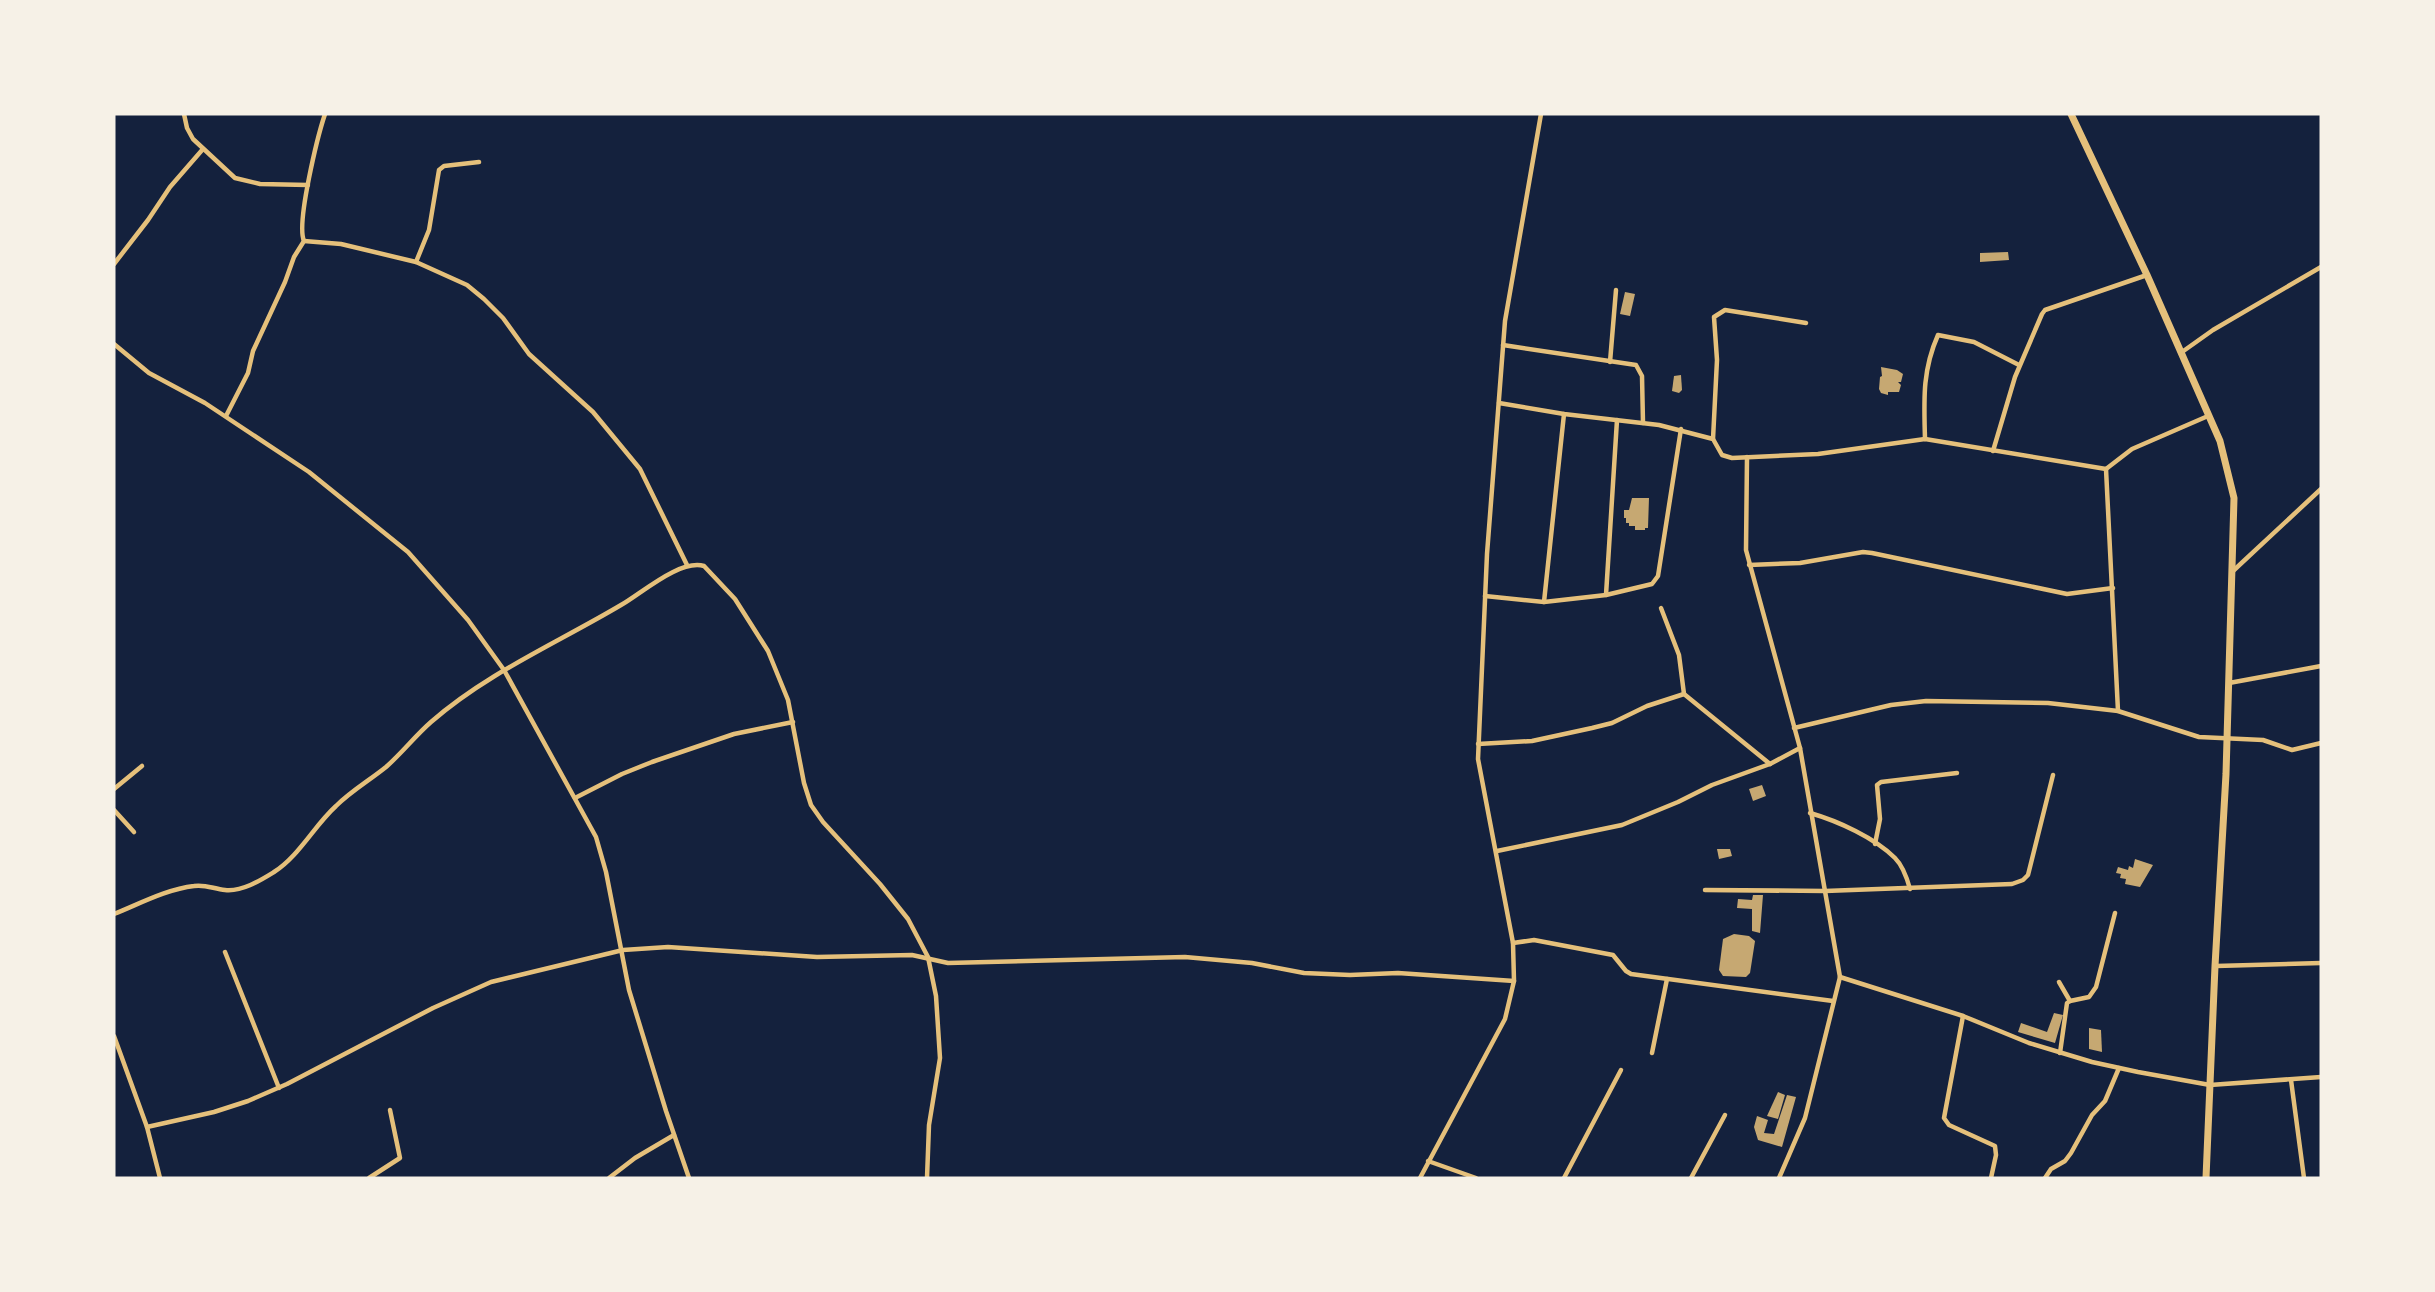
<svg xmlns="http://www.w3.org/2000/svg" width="2435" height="1292" viewBox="0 0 2435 1292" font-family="Bitter,serif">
	<rect width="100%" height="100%" fill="#14213d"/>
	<g fill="#c6a872">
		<path d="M2008,252L2009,260L1980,262V253Z"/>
		<path d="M1625,292L1635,294L1630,316L1620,314Z"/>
		<path d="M1881,367L1897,370L1903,374L1901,382H1898L1901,385L1899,392H1888V395L1881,393L1879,389L1880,377L1882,376Z"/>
		<path d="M1681,375L1682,390L1679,393L1672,391L1674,376Z"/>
		<path d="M1632,498H1649L1648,528H1645V530H1635V526H1629V523H1626V518H1624V510H1629Z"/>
		<path d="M1762,785L1766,796L1753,801L1749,789Z"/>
		<path d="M1717,849H1730L1732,856L1719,859Z"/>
		<path d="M2135,859L2153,865L2140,887L2125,884L2126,879L2120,878L2121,874L2116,873L2118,867L2128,870L2129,866L2133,868Z"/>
		<path d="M1753,895H1763L1760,933L1752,931V909L1737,908L1738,899L1752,900Z"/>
		<path d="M1734,934L1749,936L1755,941L1750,973L1746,977L1723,976L1719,970L1723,939Z"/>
		<path d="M2054,1013L2063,1015L2055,1043L2018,1032L2021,1023L2047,1032Z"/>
		<path d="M2089,1028L2101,1030L2102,1052L2089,1049Z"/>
		<path d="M1778,1092L1785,1095L1778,1119L1767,1116Z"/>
		<path d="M1787,1095L1796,1097L1782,1147L1758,1140L1754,1127L1757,1116L1768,1120L1764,1133L1774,1134Z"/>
	</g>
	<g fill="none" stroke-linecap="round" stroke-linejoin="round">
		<g stroke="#e5c07b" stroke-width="4.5">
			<path d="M184,114L187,128L193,139L235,178L260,184L308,185"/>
			<path d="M304,241L341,244L416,262L467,285L484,299L503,318L529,354L593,412L640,469L687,565"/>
			<path d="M416,262L429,230L439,170L444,166L479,162"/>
			<path d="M114,264L148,220L170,187L203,149"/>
			<path d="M114,344L149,373L205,403L309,472L408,552L468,620L504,670L596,837L606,872L629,990L666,1111L689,1178"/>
			<path d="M1503,345L1636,365L1642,376L1643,423"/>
			<path d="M2182,352L2213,330L2321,267"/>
			<path d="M1610,362L1616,290"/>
			<path d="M1499,403L1564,414L1659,425L1713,439L1722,455L1732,458L1818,454L1925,439L2106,469L2132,449L2208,416"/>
			<path d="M226,416L248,373L253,351L285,282L294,257L304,241C296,223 318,135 325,114"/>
			<path d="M1713,439L1717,360L1714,317L1725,310L1806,323"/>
			<path d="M1925,439C1924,401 1922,371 1938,335L1974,342L2019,365"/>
			<path d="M1993,451L2015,377L2042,314L2045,310L2147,275"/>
			<path d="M1747,457L1746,550L1800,748L1840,977L1805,1118L1779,1178"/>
			<path d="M2106,469L2118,711"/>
			<path d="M1749,565L1800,563L1863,552L1872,553L2067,594L2113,588"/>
			<path d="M2233,571L2321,489"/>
			<path d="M1606,595L1617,420"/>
			<path d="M1485,596L1544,602L1606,595L1652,584L1658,576L1681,429"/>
			<path d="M1544,602L1564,414"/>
			<path d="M1661,608L1679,655L1684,694"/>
			<path d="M2229,683L2321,666"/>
			<path d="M1794,728L1891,705L1926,701L2048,703L2118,711L2199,737L2263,740L2292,750L2321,743"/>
			<path d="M1478,744L1532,741L1592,728L1612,723L1647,706L1684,694L1770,764"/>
			<path d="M114,789L142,766"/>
			<path d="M575,798L622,774L652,762L734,734L793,722"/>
			<path d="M114,810L134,832"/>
			<path d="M1810,813C1838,821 1875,838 1895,858C1903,866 1907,878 1910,889"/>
			<path d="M1875,844L1880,819L1877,785L1881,782L1957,773"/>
			<path d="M1497,851L1622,825L1678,802L1712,785L1770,764L1800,748"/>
			<path d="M1705,890L1825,891L2012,884L2023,880L2028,875L2053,775"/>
			<path d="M114,914C139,904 167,889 194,886C205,884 214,889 225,890C242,892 261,880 274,872C299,856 314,826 336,806C351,791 370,780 386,767C402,753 415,736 431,722C487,673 557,643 621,605C642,593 680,559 704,566L735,599L768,651L788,700L804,783L811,805L823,822L880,884L908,919L928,957L936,996L940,1058L929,1125L927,1178"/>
			<path d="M1513,943L1534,940L1613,955L1626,971L1631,974L1833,1001"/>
			<path d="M225,952L279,1088"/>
			<path d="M2216,966L2321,963"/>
			<path d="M1840,977L1963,1016L2029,1043L2092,1062L2138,1072L2210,1085L2321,1077"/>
			<path d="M2059,982L2070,1001"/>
			<path d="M1963,1016L1944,1118L1949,1125L1995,1146L1996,1155L1991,1178"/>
			<path d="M114,1036L147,1127L160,1178"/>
			<path d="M1652,1053L1667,979"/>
			<path d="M2060,1053L2067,1003L2070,1001L2089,997L2096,987L2115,913"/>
			<path d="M2291,1080L2304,1178"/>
			<path d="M147,1127L214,1112L248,1101L287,1084L433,1008L491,982L623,950L668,947L817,957L912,955L948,963L1185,957L1252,963L1304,973L1350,975L1398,973L1514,981"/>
			<path d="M1428,1161L1476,1178"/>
			<path d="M369,1178L400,1158L390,1110"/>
			<path d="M609,1178L635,1158L674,1135"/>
			<path d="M1420,1178L1505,1019L1514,981L1513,943L1478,759L1487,554L1505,321L1541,114"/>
			<path d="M1564,1178L1621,1070"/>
			<path d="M1691,1178L1725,1115"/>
			<path d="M2045,1178L2051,1169L2065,1161L2071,1153L2092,1115L2105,1101L2119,1068"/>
		</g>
		<path stroke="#e5c07b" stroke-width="7" d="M2071,114L2147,275L2209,416L2220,441L2234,498L2226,774L2215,966L2206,1178"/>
	</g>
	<rect width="2435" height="1292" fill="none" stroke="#f6f1e7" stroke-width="231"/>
</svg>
